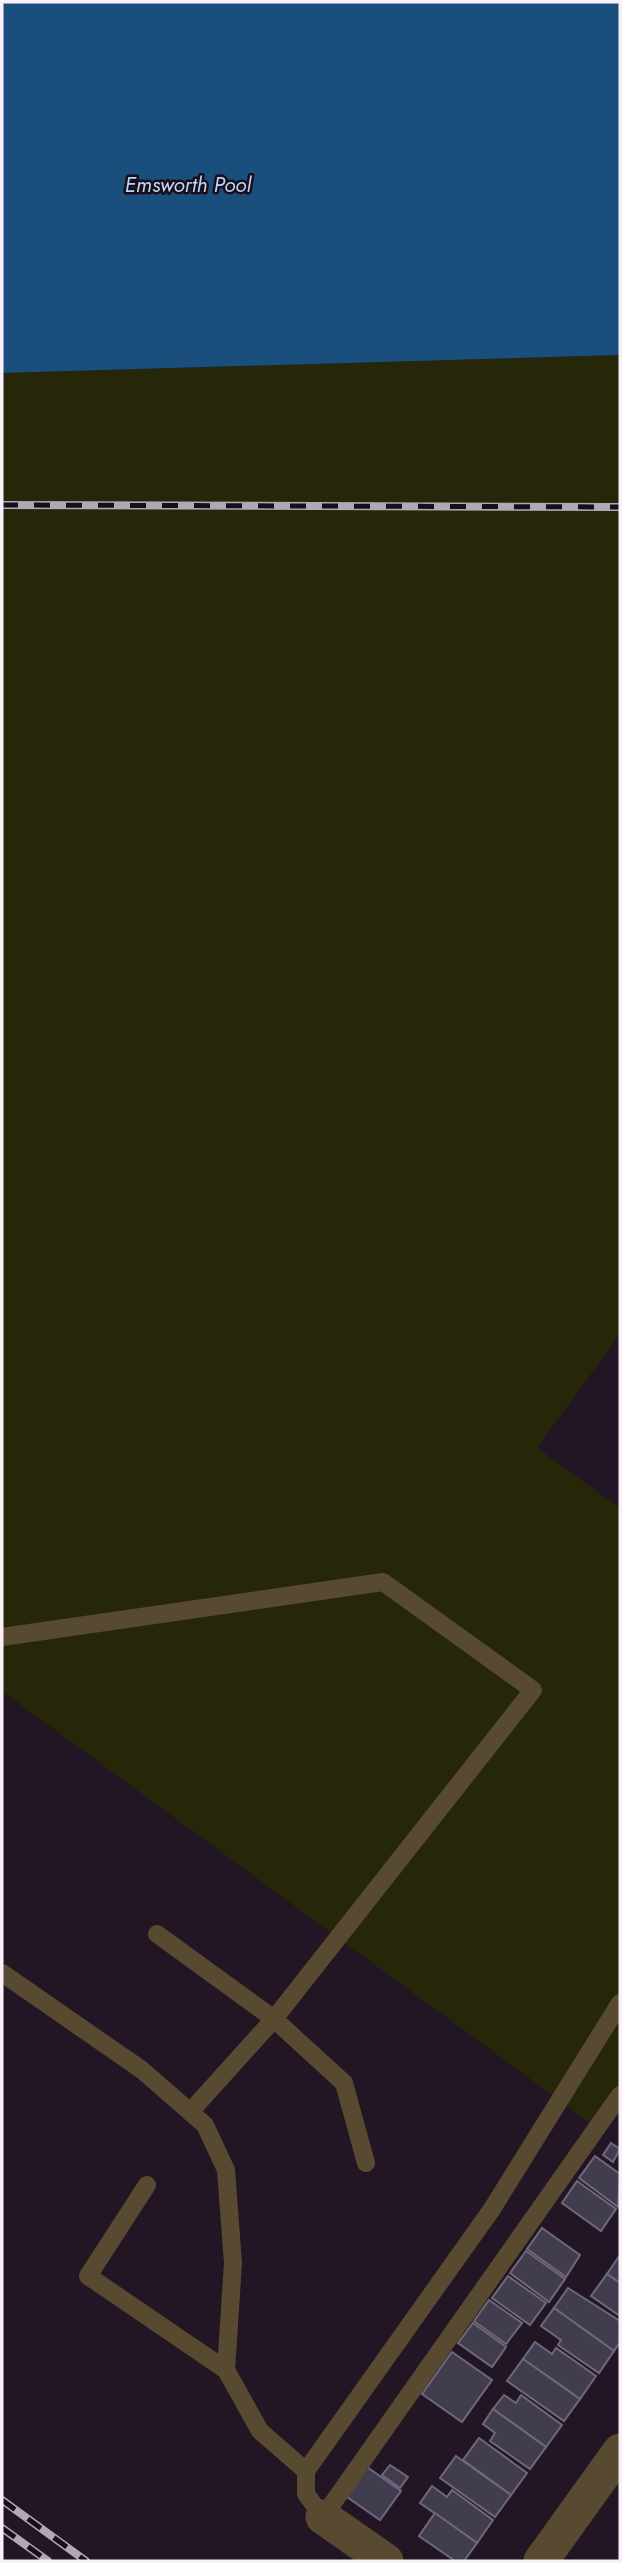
<svg xmlns="http://www.w3.org/2000/svg" width="622" height="2563" viewBox="0 0 622 2563" font-family="Jost,sans-serif">
	<rect width="100%" height="100%" fill="#221624"/>
	<path fill="#262709" d="M620,355V1334L537,1448L620,1508V2095L597,2128L2,1691V373Z"/>
	<path fill="#194e7d" d="M2,2H620V355L2,373Z"/>
	<g fill="#423c4f" stroke="#6f687d" stroke-width="2">
		<path d="M611,2143L620,2149L613,2162L603,2155Z"/>
		<path d="M595,2156L620,2174L618,2207L579,2178Z"/>
		<path d="M577,2181L616,2209L601,2231L562,2203Z"/>
		<path d="M542,2228L580,2255L566,2277L527,2249Z"/>
		<path d="M526,2251L565,2279L549,2302L510,2273Z"/>
		<path d="M620,2255V2283L607,2274Z"/>
		<path d="M607,2274L620,2283V2316L591,2296Z"/>
		<path d="M508,2276L546,2303L530,2325L492,2298Z"/>
		<path d="M568,2288L620,2321V2342L614,2351L554,2308Z"/>
		<path d="M489,2300L522,2323L506,2344L474,2321Z"/>
		<path d="M554,2308L614,2351L599,2373L558,2345L561,2340L541,2326Z"/>
		<path d="M473,2323L506,2347L492,2367L458,2343Z"/>
		<path d="M535,2342L552,2354L556,2348L596,2376L580,2399L523,2359Z"/>
		<path d="M452,2352L492,2380L462,2422L422,2394Z"/>
		<path d="M523,2359L580,2399L564,2421L507,2381Z"/>
		<path d="M504,2395L516,2403L521,2395L562,2425L546,2447L493,2409Z"/>
		<path d="M493,2409L546,2447L530,2469L490,2441L495,2433L483,2424Z"/>
		<path d="M479,2438L527,2473L511,2495L463,2460Z"/>
		<path d="M456,2456L511,2495L495,2517L440,2478Z"/>
		<path d="M390,2465L408,2477L400,2488L382,2475Z"/>
		<path d="M367,2467L401,2491L380,2520L347,2497Z"/>
		<path d="M432,2486L447,2497L452,2490L493,2520L477,2543L420,2503Z"/>
		<path d="M435,2513L477,2543L464,2561H455L419,2536Z"/>
	</g>
	<g fill="none" stroke-linecap="round" stroke-linejoin="round">
		<g stroke="#584a30" stroke-width="18">
			<path d="M2,1637L383,1582L533,1690L274,2019L190,2112"/>
			<path d="M157,1934L274,2019L344,2083L366,2163"/>
			<path d="M2,1973L142,2070L205,2125L226,2170L233,2263L226,2370L260,2431L306,2471"/>
			<path d="M620,2003L492,2209L306,2471V2494L323,2517L620,2095"/>
			<path d="M147,2185L88,2276L226,2370"/>
		</g>
		<g stroke="#584a30" stroke-width="35">
			<path d="M323,2517L386,2561"/>
			<path d="M541,2561L620,2451"/>
		</g>
		<g stroke="#b2a8b3" stroke-width="8">
			<g id="rail">
				<path d="M2,505L620,507"/>
				<path d="M2,2500L86,2561"/>
				<path d="M2,2528L48,2561"/>
			</g>
		</g>
		<use href="#rail" stroke="#190d1b" stroke-width="5" stroke-dasharray="16" stroke-linecap="butt"/>
	</g>
	<g text-anchor="middle" stroke-width="5" stroke-linejoin="round" paint-order="stroke">
		<g font-size="21" font-style="italic" fill="#bcd8f5" stroke="#190d1b">
			<text x="188" y="192">Emsworth Pool</text>
		</g>
	</g>
	<rect width="622" height="2563" fill="none" stroke="#f9f0fa" stroke-width="7"/>
</svg>
